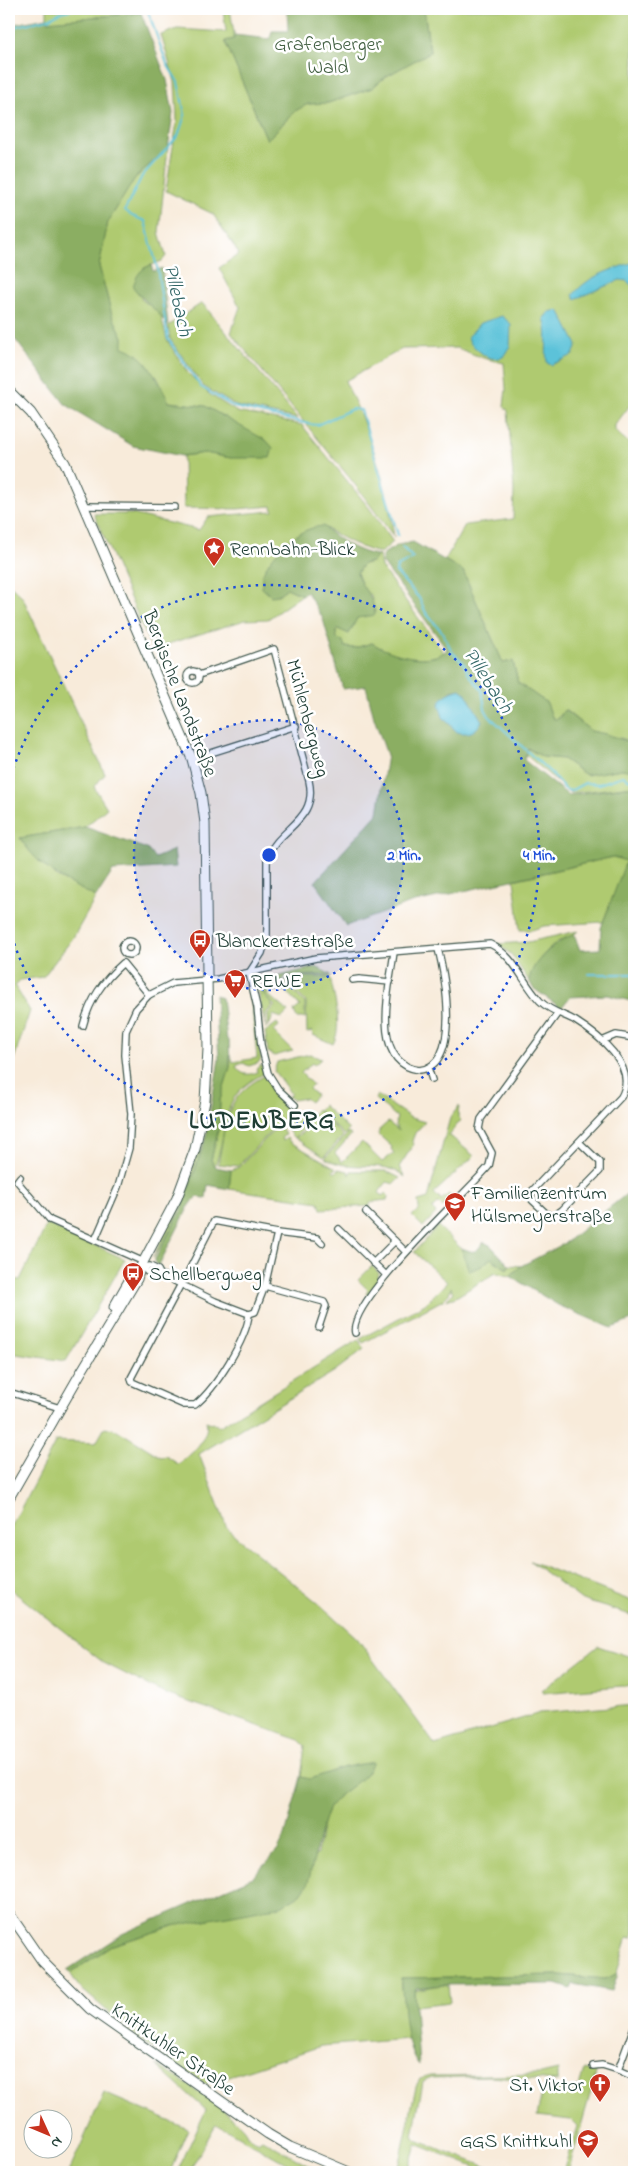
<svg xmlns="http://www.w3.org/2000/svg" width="643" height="2181" viewBox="0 0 643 2181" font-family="'Indie Flower',sans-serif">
	<rect width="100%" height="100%" fill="#fff"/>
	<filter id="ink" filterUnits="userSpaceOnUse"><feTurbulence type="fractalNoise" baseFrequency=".02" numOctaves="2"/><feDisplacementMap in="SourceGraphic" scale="10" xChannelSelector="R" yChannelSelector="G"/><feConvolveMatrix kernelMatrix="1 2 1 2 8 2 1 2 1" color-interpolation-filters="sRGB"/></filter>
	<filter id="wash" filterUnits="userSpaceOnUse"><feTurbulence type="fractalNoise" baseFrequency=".0096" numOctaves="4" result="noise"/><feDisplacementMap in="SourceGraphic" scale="20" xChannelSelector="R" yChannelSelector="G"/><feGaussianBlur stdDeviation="1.12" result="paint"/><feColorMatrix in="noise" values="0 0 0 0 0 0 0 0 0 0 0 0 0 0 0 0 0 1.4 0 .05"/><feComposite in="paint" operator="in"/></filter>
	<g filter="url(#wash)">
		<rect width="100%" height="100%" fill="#f8ebda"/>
		<g fill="#afca70" stroke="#678452">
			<path d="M47,9H139L141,13L47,21Z"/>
			<path d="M223,9H230L235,39L225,41L267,140L295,111L308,104L328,103L372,88L385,77L430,52L424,9H634V400L615,425V431L630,444L634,454V757L629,743L624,739L591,731L565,710L556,720L552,717L547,703L518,683L513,661L503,663L463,571L445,560L465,525L513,519L514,490L508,411L504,406L506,389L504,363L483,358L457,348L402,349L345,381C369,430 387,483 394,537L353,482L231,333L240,307L219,268L239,254L213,214L166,191L177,121L175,82L161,35L177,29L226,32Z"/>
			<path d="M168,148L159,232L166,256L162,261L144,268L141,299L160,313L167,340L188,373L209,394L237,412L302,425L370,509L393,542L382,552C371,555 332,533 323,526L278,595L287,588L302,595L268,619L245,620L152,649L94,514H132L199,530L208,517L273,511L272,506L237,509L184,508L183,456L205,453L231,458L224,417L205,406L169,402L157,377L122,347L123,337L112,315L99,266L108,222L135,178Z"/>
			<path d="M202,303L298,419L236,406L203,386L170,339L168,326Z"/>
			<path d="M379,555L381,567L444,653C422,663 392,656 372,643L355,648L345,647L337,639L336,630L338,629L349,634L357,618L366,615L372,616L375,612L371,596L364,590L357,573L363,564L372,562Z"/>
			<path d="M9,584L22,596L105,774L94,787L107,808L85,827L20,838L57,877L96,897L73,938L43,977L20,980L15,986L30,1011L14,1059L9,1060V856L14,839L9,831V635L11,623H9Z"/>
			<path d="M526,748L543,757L563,759L586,775L622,769L634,771V786L570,793L525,754Z"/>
			<path d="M613,857L627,861L603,922L544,926L532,930H520L514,880Z"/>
			<path d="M578,931C575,935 567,937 561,940C549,946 530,968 529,981L511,954L497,944L528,942Z"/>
			<path d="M316,967L331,975L286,976L283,980L276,981L263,994L273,1006L266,1013L265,1025L258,989L263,987L261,981Z"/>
			<path d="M300,977H330C334,996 343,1026 333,1044L313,1035L312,1031L307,1033L306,1002L285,981L288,978Z"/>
			<path d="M283,981L305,1003V1018H297L294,1011L300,1006L281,986L277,990L272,989L267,994L288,1012L282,1018L273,1015L270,1024L265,1028L268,1024V1013L275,1006L264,994L277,982Z"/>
			<path d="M250,991L261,1059L258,1063L249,1066L243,1063L236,1066C240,1075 249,1076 257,1072L256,1069L261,1065L265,1073C216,1098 231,1122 215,1166L211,1160L219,1127L220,1100L230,1067L231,1055L233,1062L257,1058Z"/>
			<path d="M277,1023L279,1026L273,1031L293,1051L274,1056L268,1052L265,1032Z"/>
			<path d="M310,1054L321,1059L314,1065L312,1063L301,1073L313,1085L309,1089L316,1095L310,1102L305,1098L293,1100L288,1096L291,1094L274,1071L277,1062Z"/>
			<path d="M266,1075L274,1088L291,1105L284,1114L282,1124L274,1128L238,1166L218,1164C227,1121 223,1097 266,1075Z"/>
			<path d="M212,1077C208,1140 188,1206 153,1258L189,1179L204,1129Z"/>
			<path d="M377,1095L411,1118L425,1122L415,1133L412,1141L414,1144L399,1167L405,1177C382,1157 351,1174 325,1158L348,1133L351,1135L335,1153L342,1162L362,1142L382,1162L394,1153L391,1149L392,1147L379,1135V1130L388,1122L399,1131L395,1125L397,1117L375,1099Z"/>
			<path d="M323,1105L349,1130L344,1135L318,1110Z"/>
			<path d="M459,1106L458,1117L461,1120L449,1135L474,1156L434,1193L441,1200L449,1194L452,1197L442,1207L438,1203L432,1209L436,1213L423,1227L412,1216L419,1209L418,1201L428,1198L450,1118Z"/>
			<path d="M317,1110L343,1136L324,1157L295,1138L307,1129L303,1123Z"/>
			<path d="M297,1111L306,1118L301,1123L305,1127L294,1138C286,1130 284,1122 292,1112Z"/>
			<path d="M281,1126L285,1135L281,1138L283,1141L287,1138L290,1142L336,1168L333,1171L335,1173L338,1169L348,1171L350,1175L351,1171H386L400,1178L394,1184L387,1182L379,1192L382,1196L386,1193L388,1196L387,1200L370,1202V1206L321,1209L319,1202L229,1189L231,1170L239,1167L274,1130Z"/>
			<path d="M47,1224L125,1259L66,1361L9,1353V1279L20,1280Z"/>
			<path d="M438,1226L480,1267L491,1258L507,1269L509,1265L521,1266L510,1276L495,1273L456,1297L446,1300L453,1293L451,1287L449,1294L443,1300L363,1343L360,1339L425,1304L447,1282L414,1252Z"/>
			<path d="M372,1266L379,1273L378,1278H380L367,1295L366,1294L368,1290L358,1280Z"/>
			<path d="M358,1340L364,1349L335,1371L199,1454L227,1528L240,1540L317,1602L357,1638L435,1745L540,1713L634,1705V1932L632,1938L628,1937L616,1974L606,1979L559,1975L401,1978L408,2039L321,2046L205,2084L145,2043L79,1987L70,1973L113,1945L173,1926L317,1854L324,1818L331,1803L370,1770L345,1767L310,1780L301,1777L305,1746L299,1740L163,1693L104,1663L9,1588V1531L56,1441L96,1443L105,1427L117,1430L161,1457L166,1456L178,1464C190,1457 211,1436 206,1421L220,1426Z"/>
			<path d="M530,1561L634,1602V1616L582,1600Z"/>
			<path d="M598,1646L634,1658V1685L543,1693L542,1690Z"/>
			<path d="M441,1985L448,1986L450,2002L415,2006L414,1990Z"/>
			<path d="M156,2065C172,2073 244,2120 247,2135L258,2142L262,2139L319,2172H302L216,2124L189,2172H177L206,2110Z"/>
			<path d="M558,2070V2081L491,2076L432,2078L423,2082L413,2135L416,2140L500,2172H487L416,2144L408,2172H398L416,2086L420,2079L431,2076L541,2074Z"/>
			<path d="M584,2070L591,2072L597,2070L568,2172H563L577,2126L571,2120L537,2116L542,2092L579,2087Z"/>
			<path d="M104,2093L188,2129L170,2172H69Z"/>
		</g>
		<g fill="#8bae62" stroke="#55764b" fill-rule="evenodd">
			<path d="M287,9H424L430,52L385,77L372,88L328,103L308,104L295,111L267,140L225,41L234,39V35L270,39L272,31H288Z"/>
			<path d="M141,13L167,80L173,113L168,148L135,178L108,222L99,266L112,315L123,337V347C146,354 159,381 169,402L205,406L267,441L273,448L270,458H231L205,453L182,456L133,446L65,404L14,338L9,339V25L47,18L48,21Z"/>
			<path d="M151,265L153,271L162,268L168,326C158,310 144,302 133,287C136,276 140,269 151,265Z"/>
			<path d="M323,526C337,539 359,554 379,555L372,562L363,564L357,573C362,591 374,595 375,615L357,618L349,634L338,629L336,631L337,639L343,641L345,647L355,648L372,643C389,654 433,667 447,649L382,562L383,554L398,545L413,542L463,571L503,663L513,661L518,683L547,703L552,717L556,720L560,717L564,710L591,731L606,734L629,742L634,757V771L622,769L586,775L563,759L543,757L528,748L524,760L568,795L634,786V1002L608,995L570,997L561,1008L533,988L529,981C531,961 556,942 574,934L580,950L600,949L601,928L626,861L613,857L411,903L346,926L315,882L378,813L387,755L374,718L366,686L343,689L323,619L307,592L302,595L287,588L278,595L271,596L262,588C262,584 261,577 263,573C274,550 298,528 323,526ZM459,689L465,692L481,721L457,732L443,717L451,691Z"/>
			<path d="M85,827L147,849L155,858L174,850L176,867L113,871L96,897C64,881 40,869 20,838Z"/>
			<path d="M215,995L222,998L227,1040H229L230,1067L220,1100L219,1127L211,1160L216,1167L231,1170L229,1189L208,1185L206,1198L196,1197L188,1208L158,1267L154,1261L182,1209L206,1137L219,1059Z"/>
			<path d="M634,1188V1319L612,1328L558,1305L510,1276L521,1266L565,1243Z"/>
			<path d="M484,1242L491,1246L509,1265L507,1269L491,1258L480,1267L469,1271L461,1248C473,1251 473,1256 484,1242Z"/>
			<path d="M373,1762C366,1781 345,1788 332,1803C322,1814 313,1868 307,1885L301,1894L281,1906L173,1926L113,1945L70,1973L67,1970L122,1934L253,1877L278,1850L285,1836L301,1777L310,1779L345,1767Z"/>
			<path d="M616,1974H618L612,1991L573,1984L571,1989L556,1984L441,1985L416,1988L414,1993L419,2065C403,2046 404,2002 401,1978L559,1975L606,1979Z"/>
		</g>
		<g fill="#5bc2d9" stroke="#3d8086">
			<path d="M634,262V288L627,281L620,280L575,299L573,295C589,275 611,270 634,262Z"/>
			<path d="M559,310L577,345L573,355L551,365L547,363C545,347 549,334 544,318L549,312Z"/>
			<path d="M502,316L511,324L510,346L503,357C487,362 481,352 470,343L468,337L480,323Z"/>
			<path d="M460,689L465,692L482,721C476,732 469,735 457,732L443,717L439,704C443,695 450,692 460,689Z"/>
		</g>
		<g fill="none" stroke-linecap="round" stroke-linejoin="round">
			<g stroke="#5bc2d9" stroke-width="2">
				<path d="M147,9L167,64L178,82L185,115L178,136L142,176L125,210L132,216L145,221L157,267L168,339L201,387L234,407L309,424L317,425L352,409L361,410L398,535"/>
				<path d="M9,28L48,19L61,12L74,9"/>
				<path d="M402,547L413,558L397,567L396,572L419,598L426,613L443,633L452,652L463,662L468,673L482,690L485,709L489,716L552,774L565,789L570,791L585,783L599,784L623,776L634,782"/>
				<path d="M589,974H634"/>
			</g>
		</g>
	</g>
	<g filter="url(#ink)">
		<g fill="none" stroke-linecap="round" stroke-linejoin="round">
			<g stroke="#40574d" stroke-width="8">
				<g id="street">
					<path d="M85,506L175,507"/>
					<circle cx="193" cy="677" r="6"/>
					<path d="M199,675L274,649L309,781C318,820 280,827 267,857V935L262,953L249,973L257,1007L261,1045L268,1073L278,1089L295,1105"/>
					<path d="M192,759L296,726"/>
					<circle cx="129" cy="948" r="7"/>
					<path d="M394,952C390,986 369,1063 419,1070C462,1066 445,975 438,949"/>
					<path d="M352,980L359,979L390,982"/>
					<path d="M83,1026C90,999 103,981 123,963L149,995"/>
					<path d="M602,1041L616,1035L634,1038"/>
					<path d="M428,1068L432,1080"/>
					<path d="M20,1177L17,1181L50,1220L144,1262"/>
					<path d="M366,1212L406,1252"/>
					<path d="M339,1229L385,1274"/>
					<path d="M95,1240L118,1187L129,1148L131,1114L125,1055L126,1031L136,1009L149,995L173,983L218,979L316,958L490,944C515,956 522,982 540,1001C550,1011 562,1014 574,1020C598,1035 639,1066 621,1097L531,1192L532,1200L548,1215H555L562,1210L600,1171V1162L579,1142"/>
					<path d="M373,1263L395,1241"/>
					<path d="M142,1265L147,1272L160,1274L215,1301L249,1314"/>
					<path d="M144,1267L150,1266L158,1270L160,1274"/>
					<path d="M181,1284L131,1378L132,1382L184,1405H195C215,1389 247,1339 249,1314"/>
					<path d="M182,1284L214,1221L277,1233L317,1238L322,1243"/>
					<path d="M265,1286L324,1302L326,1306L319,1327"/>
					<path d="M249,1314L255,1312L265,1286L277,1233"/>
					<path d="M355,1333C346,1302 466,1194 489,1166L492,1153L479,1129L481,1119L558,1013"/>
					<path d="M9,1392L60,1408"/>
					<path d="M634,2027L618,2070L634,2077"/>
					<path d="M593,2066L602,2065L618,2070"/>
					<path d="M328,2172L331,2165"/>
				</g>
			</g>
			<g stroke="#40574d" stroke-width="11">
				<path id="secondary" d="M9,1913L42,1961L90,2009L268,2134L290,2147L349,2172"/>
			</g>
			<g stroke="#40574d" stroke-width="11">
				<g id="primary">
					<path d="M9,391L31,413L65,463L192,759L201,793L205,823L208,1049L205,1101L195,1149L177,1198L140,1268L137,1279L80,1374L9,1498"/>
					<path d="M114,1307L130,1279"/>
				</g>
			</g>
			<use href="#street" stroke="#fff" stroke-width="5.5"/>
			<use href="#secondary" stroke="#fff" stroke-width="9"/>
			<use href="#primary" stroke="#fff" stroke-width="9"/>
		</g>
	</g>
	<circle cx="269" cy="855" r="135" fill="#1d4ed8" fill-opacity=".12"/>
	<g fill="none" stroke="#1d4ed8" stroke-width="2.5" stroke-dasharray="2.5 5">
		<circle cx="269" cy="855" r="135"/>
		<path d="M9 783A270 270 0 1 1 9 927"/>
	</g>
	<defs>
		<g id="sight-pin" transform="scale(1.125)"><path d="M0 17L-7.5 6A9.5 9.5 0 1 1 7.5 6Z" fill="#c8321e" stroke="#fff"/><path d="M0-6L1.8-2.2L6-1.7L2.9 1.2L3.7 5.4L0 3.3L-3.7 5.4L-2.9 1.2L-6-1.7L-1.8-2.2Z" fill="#fff"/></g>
		<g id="bus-pin" transform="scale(1.125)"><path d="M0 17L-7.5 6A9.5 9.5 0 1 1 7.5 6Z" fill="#c8321e" stroke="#fff"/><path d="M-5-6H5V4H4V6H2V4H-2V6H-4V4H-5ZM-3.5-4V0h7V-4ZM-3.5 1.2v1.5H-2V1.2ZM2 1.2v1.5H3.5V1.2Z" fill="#fff"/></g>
		<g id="supermarket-pin" transform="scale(1.125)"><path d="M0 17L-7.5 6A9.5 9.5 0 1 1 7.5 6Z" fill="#c8321e" stroke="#fff"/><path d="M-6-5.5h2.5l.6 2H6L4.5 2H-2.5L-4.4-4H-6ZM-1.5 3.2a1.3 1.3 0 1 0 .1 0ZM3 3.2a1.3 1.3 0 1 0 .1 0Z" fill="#fff"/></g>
		<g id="school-pin" transform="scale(1.125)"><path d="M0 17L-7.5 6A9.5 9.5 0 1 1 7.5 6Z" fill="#c8321e" stroke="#fff"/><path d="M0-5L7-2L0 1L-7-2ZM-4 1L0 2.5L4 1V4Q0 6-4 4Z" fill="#fff"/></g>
		<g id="church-pin" transform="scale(1.125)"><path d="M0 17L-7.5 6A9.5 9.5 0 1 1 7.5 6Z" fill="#c8321e" stroke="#fff"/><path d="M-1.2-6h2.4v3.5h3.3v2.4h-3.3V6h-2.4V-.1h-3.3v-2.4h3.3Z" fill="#fff"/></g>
	</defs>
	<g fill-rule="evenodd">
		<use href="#sight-pin" x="214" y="548"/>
		<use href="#bus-pin" x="200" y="940"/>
		<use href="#supermarket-pin" x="235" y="980"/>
		<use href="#school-pin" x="455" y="1203"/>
		<use href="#bus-pin" x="133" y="1273"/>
		<use href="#church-pin" x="600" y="2084"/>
		<use href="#school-pin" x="588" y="2140"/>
	</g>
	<g text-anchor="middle" stroke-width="5" stroke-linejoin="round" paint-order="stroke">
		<g font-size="20" fill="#436043" stroke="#fff">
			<text x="328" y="50">Grafenberger<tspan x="328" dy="23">Wald</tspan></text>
		</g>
		<g font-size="20" fill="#1f3d34" stroke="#fff" text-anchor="start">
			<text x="230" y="555">Rennbahn-Blick</text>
			<text x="216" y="947">Blanckertzstraße</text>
			<text x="251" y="987">REWE</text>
			<text x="471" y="1199">Familienzentrum<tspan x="471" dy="23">Hülsmeyerstraße</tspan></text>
			<text x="149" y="1280">Schellbergweg</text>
			<text x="584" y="2091" text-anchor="end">St. Viktor</text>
			<text x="572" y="2147" text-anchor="end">GGS Knittkuhl</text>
		</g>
		<g font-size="20" fill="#1f3d34" stroke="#fff">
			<text transform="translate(181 693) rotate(69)" y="7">Bergische Landstraße</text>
			<text transform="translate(309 718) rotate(75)" y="7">Mühlenbergweg</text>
			<text transform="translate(174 2048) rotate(35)" y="7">Knittkuhler Straße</text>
		</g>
		<g font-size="21" font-style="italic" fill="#316566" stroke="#fff">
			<text transform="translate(179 300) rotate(78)" y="7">Pillebach</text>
			<text transform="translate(489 680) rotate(57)" y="7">Pillebach</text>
		</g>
		<g font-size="25" font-weight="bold" letter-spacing="1" fill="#1f3d34" stroke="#fff">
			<text x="262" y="1128">LUDENBERG</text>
		</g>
	</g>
	<circle cx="269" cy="855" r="8" fill="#1d4ed8" stroke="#fff" stroke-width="2.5"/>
	<g font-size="15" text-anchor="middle" font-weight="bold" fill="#1d4ed8" stroke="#fff" stroke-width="5" stroke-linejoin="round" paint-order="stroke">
		<text x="404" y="860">2 Min.</text>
		<text x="539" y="860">4 Min.</text>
	</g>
	<rect width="643" height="2181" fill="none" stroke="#fff" stroke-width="30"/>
	<g transform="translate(48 2134) rotate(134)"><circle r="24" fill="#ffffff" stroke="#a5b1ae"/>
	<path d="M0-4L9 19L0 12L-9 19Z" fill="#c8321e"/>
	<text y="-8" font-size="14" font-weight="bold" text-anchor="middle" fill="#1f3d34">N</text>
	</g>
</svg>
